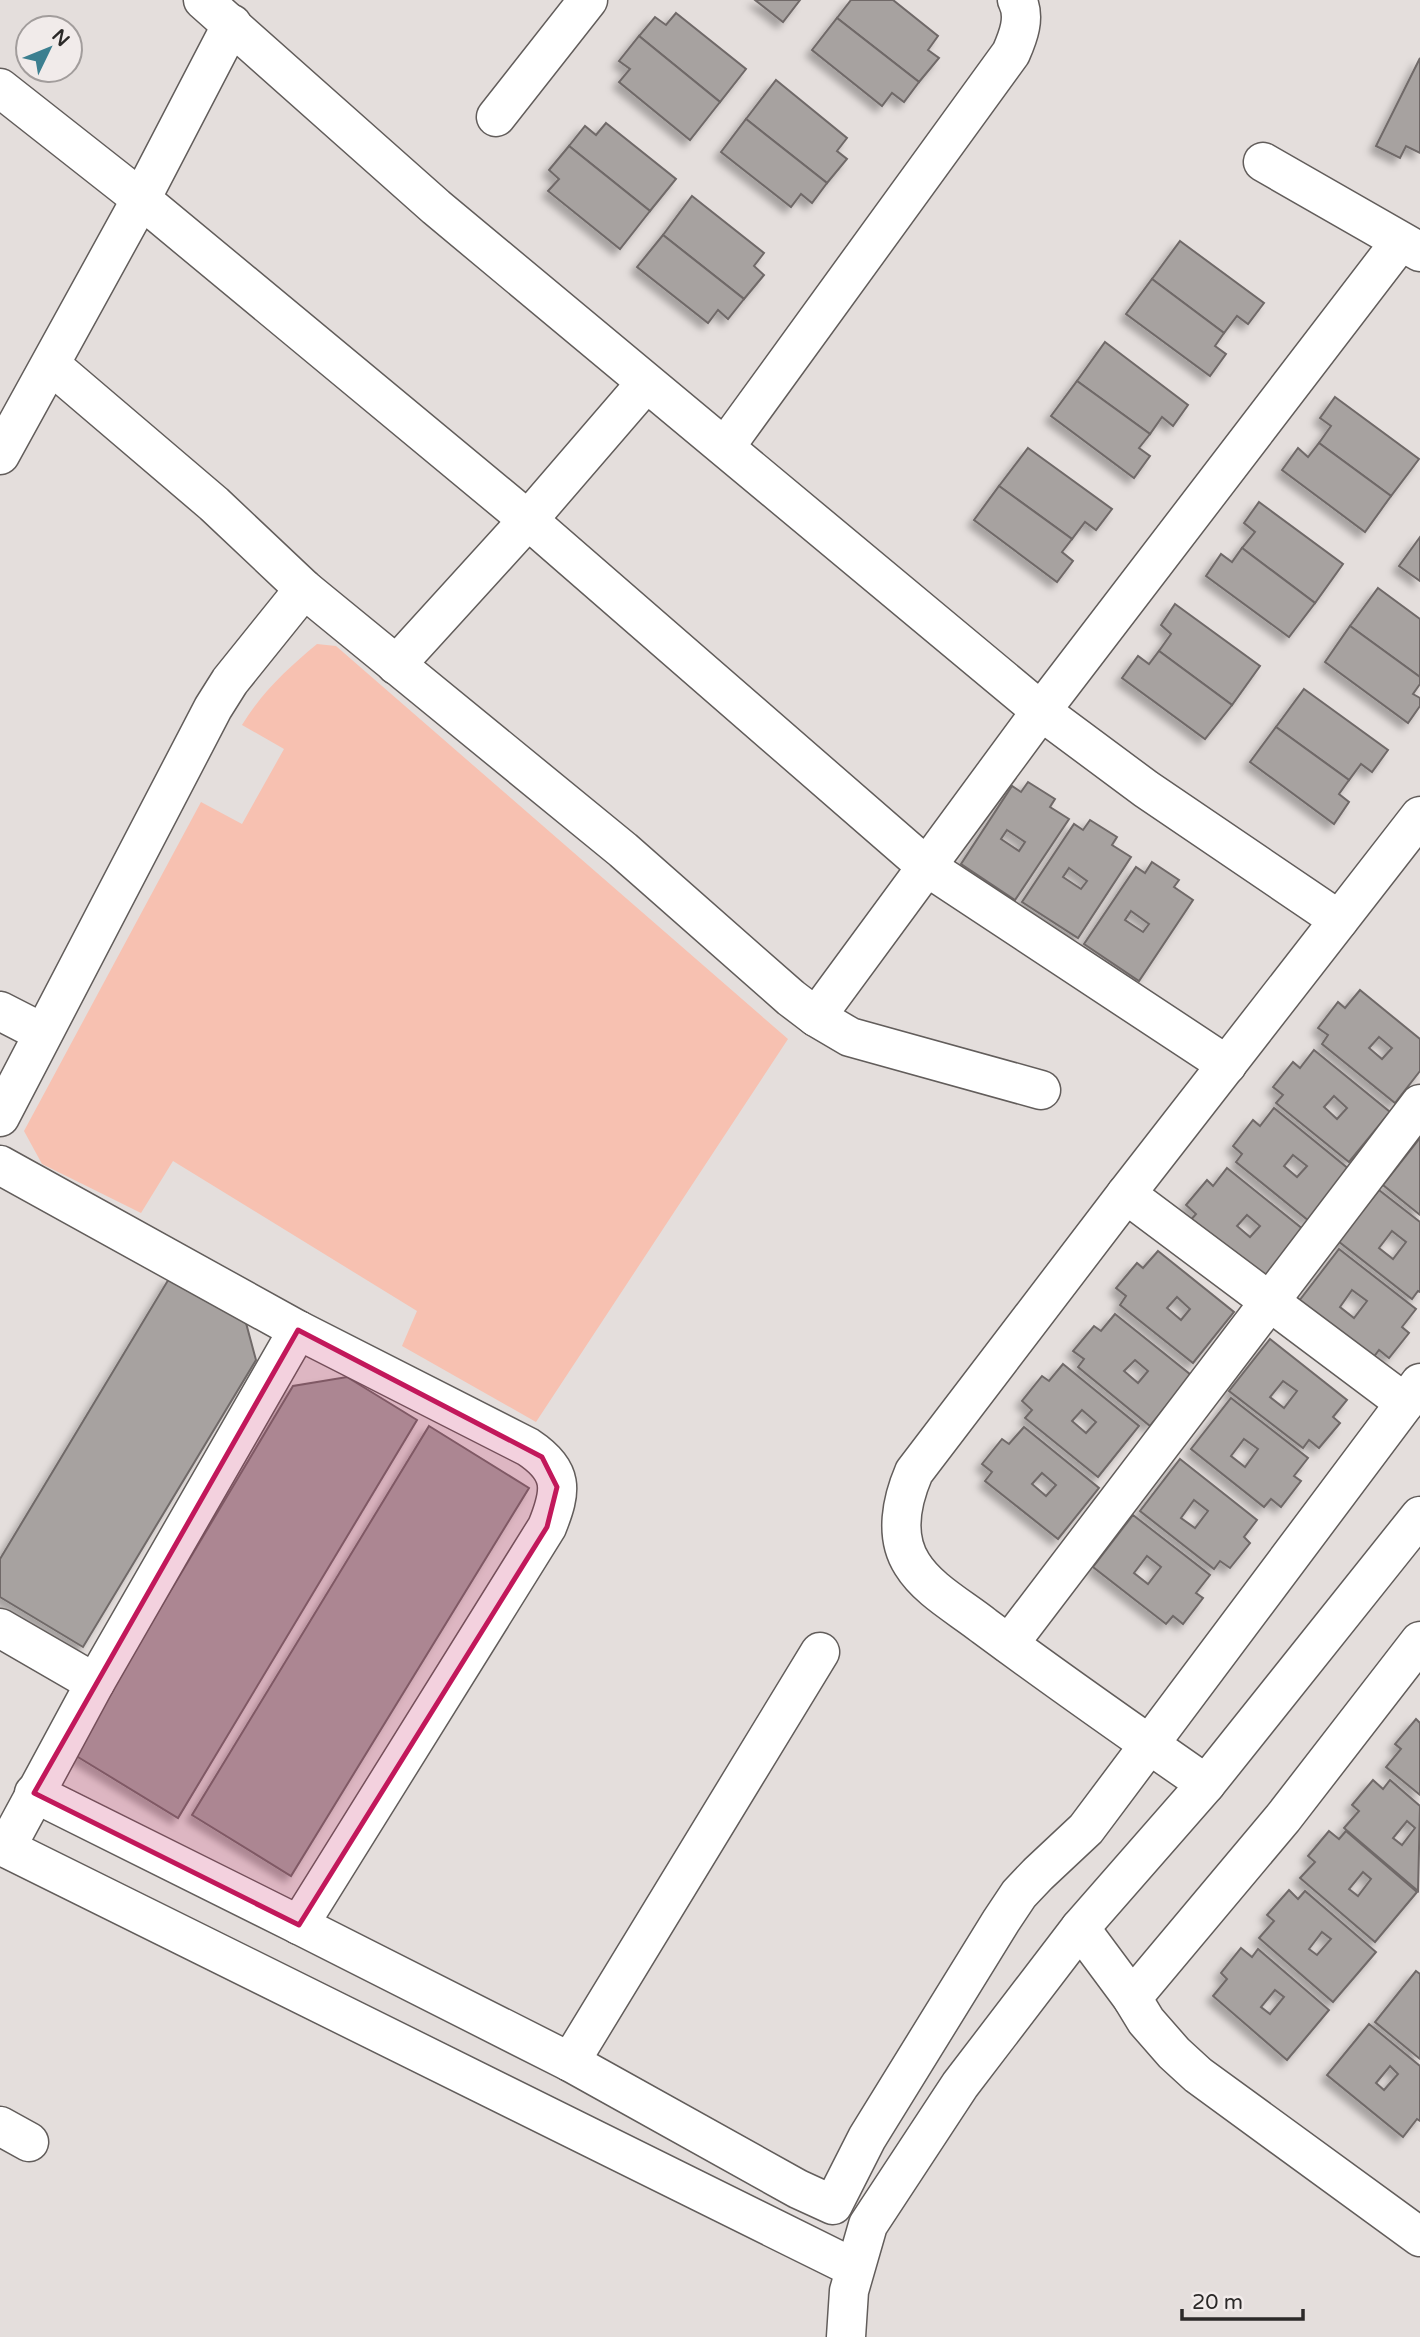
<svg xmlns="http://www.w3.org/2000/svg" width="1420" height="2337" viewBox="0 0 1420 2337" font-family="'Varela Round',sans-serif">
	<defs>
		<filter id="shadow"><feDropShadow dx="-6" dy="6" stdDeviation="3.5" flood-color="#0004"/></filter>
	</defs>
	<rect width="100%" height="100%" fill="#e4dedc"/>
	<path fill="#f7c1b1" d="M317,644L336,646L788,1039L536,1422L402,1346L417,1311L173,1161L141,1213L42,1164L24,1131L201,802L242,824L284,749L242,725C262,692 288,668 317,644Z"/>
	<g fill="#a7a2a0" stroke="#6f6968" stroke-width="2" fill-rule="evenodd" filter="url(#shadow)">
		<path d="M755,0H800L783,22Z"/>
		<path d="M851,0H893L938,36L928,50L939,58L919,82L837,18Z"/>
		<path d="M676,13L746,69L720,102L639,36L655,17L666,25Z"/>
		<path d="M837,18L919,82L904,102L892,93L882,106L812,50Z"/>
		<path d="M639,36L720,102L690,140L619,82L630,69L619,61Z"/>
		<path d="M1420,58V153L1406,146L1400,158L1376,146Z"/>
		<path d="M776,80L847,138L837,151L847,159L827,183L746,119Z"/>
		<path d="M746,119L827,183L812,203L801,194L791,207L721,152Z"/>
		<path d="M606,123L676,179L650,211L569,146L585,126L596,135Z"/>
		<path d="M569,146L650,211L620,249L548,191L559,179L549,170Z"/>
		<path d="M692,196L764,253L754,266L764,275L744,299L663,235Z"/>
		<path d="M663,235L744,299L728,319L718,310L708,323L637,267Z"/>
		<path d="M1180,241L1264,303L1248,324L1237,316L1224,333L1152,279Z"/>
		<path d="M1152,279L1224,333L1215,346L1226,354L1210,376L1126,314Z"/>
		<path d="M1105,342L1188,405L1173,426L1162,417L1150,434L1077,381Z"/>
		<path d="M1077,381L1150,434L1139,448L1150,456L1134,478L1051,416Z"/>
		<path d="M1335,397L1419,459L1391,496L1319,443L1331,426L1320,418Z"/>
		<path d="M1319,443L1391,496L1365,532L1282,470L1298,448L1308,457Z"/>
		<path d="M1028,448L1112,509L1096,530L1085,522L1072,539L999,486Z"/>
		<path d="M999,486L1072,539L1062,552L1073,561L1057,582L974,520Z"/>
		<path d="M1259,502L1343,564L1315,603L1242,548L1255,532L1244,523Z"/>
		<path d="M1420,537V581L1399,566Z"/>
		<path d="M1242,548L1315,603L1289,637L1206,576L1221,554L1232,562Z"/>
		<path d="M1378,588L1420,619V677L1350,626Z"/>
		<path d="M1175,604L1260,666L1232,705L1159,651L1171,634L1161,625Z"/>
		<path d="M1350,626L1420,677V684L1413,694L1420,698V706L1408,723L1325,662Z"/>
		<path d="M1159,651L1232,705L1205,739L1122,678L1138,656L1149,664Z"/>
		<path d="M1304,689L1388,750L1372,772L1361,764L1349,780L1276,727Z"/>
		<path d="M1276,727L1349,780L1339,794L1349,802L1334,824L1250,762Z"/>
		<path d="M1028,782L1055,799L1050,807L1069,819L1015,900L961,864L1012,786L1021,792ZM1007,830L1025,842L1019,851L1001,839Z"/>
		<path d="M1090,820L1117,837L1112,845L1131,857L1078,938L1022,902L1074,824L1083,830ZM1069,868L1087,881L1081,889L1063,877Z"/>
		<path d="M1152,862L1179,880L1174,887L1193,900L1139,981L1084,944L1136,867L1145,873ZM1131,911L1149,924L1143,932L1125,920Z"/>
		<path d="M1360,990L1420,1039V1071L1395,1103L1322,1044L1328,1035L1318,1028L1338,1002L1345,1008ZM1379,1037L1392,1048L1382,1059L1369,1048Z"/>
		<path d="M1314,1050L1390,1112L1349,1162L1276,1103L1283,1095L1273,1087L1293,1062L1300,1068ZM1334,1096L1347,1108L1337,1119L1324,1107Z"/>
		<path d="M1274,1108L1350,1170L1309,1221L1236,1162L1242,1154L1233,1146L1253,1120L1260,1126ZM1293,1155L1307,1166L1297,1177L1284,1166Z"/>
		<path d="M1420,1138V1215L1383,1185Z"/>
		<path d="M1227,1168L1304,1230L1262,1281L1189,1222L1196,1214L1186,1205L1207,1180L1213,1186ZM1247,1215L1260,1226L1250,1237L1237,1226Z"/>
		<path d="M1379,1190L1420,1222V1292L1418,1291L1412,1299L1338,1241ZM1392,1231L1406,1242L1393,1259L1379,1248Z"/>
		<path d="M1339,1249L1416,1309L1402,1327L1409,1333L1389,1358L1379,1350L1373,1358L1299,1301ZM1352,1290L1367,1301L1354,1318L1340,1307Z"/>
		<path d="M1158,1251L1234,1312L1193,1363L1120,1305L1126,1296L1116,1288L1137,1263L1143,1268ZM1177,1297L1190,1309L1181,1320L1167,1308Z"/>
		<path d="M170,1277L246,1323L256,1360L83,1647L0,1597V1559Z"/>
		<path d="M1115,1314L1191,1375L1150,1426L1078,1367L1084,1359L1073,1351L1094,1326L1101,1331ZM1135,1360L1148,1371L1138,1383L1124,1371Z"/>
		<path d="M1270,1339L1347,1400L1333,1417L1340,1423L1319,1448L1309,1440L1303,1448L1229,1391ZM1283,1381L1297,1391L1284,1408L1270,1397Z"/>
		<path d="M1063,1364L1139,1426L1098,1477L1025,1418L1032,1410L1022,1401L1042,1376L1049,1381ZM1082,1410L1096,1422L1086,1433L1072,1421Z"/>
		<path d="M347,1377L417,1420L178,1818L73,1754L293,1386Z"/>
		<path d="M1231,1398L1308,1458L1294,1476L1301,1481L1281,1507L1271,1499L1264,1507L1191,1449ZM1244,1439L1258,1449L1245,1467L1231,1456Z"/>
		<path d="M429,1426L529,1488L291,1876L192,1815Z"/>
		<path d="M1024,1427L1099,1488L1058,1539L985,1481L992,1472L982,1464L1002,1439L1009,1444ZM1042,1473L1056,1485L1046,1496L1032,1484Z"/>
		<path d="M1180,1459L1257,1520L1244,1537L1250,1543L1230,1568L1220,1561L1214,1569L1140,1511ZM1194,1500L1208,1511L1195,1528L1181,1518Z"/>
		<path d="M1133,1515L1210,1575L1196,1593L1203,1598L1183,1624L1173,1616L1166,1624L1093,1567ZM1147,1556L1161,1567L1148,1584L1134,1573Z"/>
		<path d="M1416,1719L1420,1723V1795L1386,1767L1401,1749L1395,1744Z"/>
		<path d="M1373,1780L1383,1789L1390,1780L1420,1806L1418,1891L1344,1828L1359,1811L1352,1805ZM1407,1821L1415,1828L1402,1845L1393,1838Z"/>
		<path d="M1329,1831L1339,1839L1346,1831L1417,1892L1375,1942L1300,1878L1315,1862L1308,1856ZM1363,1872L1371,1879L1358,1896L1349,1889Z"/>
		<path d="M1289,1890L1298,1899L1305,1891L1376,1952L1333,2002L1259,1938L1274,1921L1267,1915ZM1322,1932L1331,1939L1317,1955L1309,1949Z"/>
		<path d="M1241,1948L1252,1957L1258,1949L1329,2010L1287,2060L1213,1996L1227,1979L1221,1973ZM1275,1990L1284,1997L1270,2014L1261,2007Z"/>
		<path d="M1416,1971L1420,1974V2059L1375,2022Z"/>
		<path d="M1369,2024L1420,2066V2121L1417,2119L1403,2137L1327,2075ZM1390,2066L1398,2074L1384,2090L1376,2083Z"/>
	</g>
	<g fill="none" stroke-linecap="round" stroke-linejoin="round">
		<g stroke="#625d5b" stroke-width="41">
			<g id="minor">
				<path d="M203,0L436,207L1041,711L1146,789L1339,920"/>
				<path d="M0,88L141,199L528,520L927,867L1227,1065"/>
				<path d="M496,117L588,0"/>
				<path d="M1263,162L1420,252"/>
				<path d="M51,365L214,504L304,589L623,850L791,998L816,1017L1041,711L1400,242"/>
				<path d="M725,447L1011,53C1018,37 1026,17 1017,0"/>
				<path d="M0,455L141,199L232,24"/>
				<path d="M396,665L528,520L646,383"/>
				<path d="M0,1011L43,1033"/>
				<path d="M816,1017L850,1037L1041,1090"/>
				<path d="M0,1117L213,708L230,681L304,589"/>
				<path d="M0,1165L298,1330L528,1447C564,1471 562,1490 547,1527L299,1925"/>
				<path d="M1126,1194L1405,1403"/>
				<path d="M0,1628L95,1683"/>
				<path d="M1009,1644L1420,1104"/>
				<path d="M1206,1784C1131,1732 1057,1680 984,1626C960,1607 928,1590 912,1564C894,1536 902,1500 914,1472L1126,1194L1420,816"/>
				<path d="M34,1793L299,1925L570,2062L798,2189L833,2205L867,2138L1001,1921L1019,1894L1038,1874L1086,1829L1420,1383"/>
				<path d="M0,1845L854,2268"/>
				<path d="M6,1848L95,1683L298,1330"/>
				<path d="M1080,1928L1132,1998L1146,2021L1174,2053L1198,2075L1420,2237"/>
				<path d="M1132,1998L1283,1818L1420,1641"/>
				<path d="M570,2062L820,1652"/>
				<path d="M0,2126L29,2142"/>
				<path d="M846,2337L849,2291L868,2225L960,2085L1080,1928L1206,1784L1420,1516"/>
			</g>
		</g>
		<use href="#minor" stroke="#fff" stroke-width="38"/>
	</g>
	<path fill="#c2185b" fill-opacity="0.2" stroke="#c2185b" stroke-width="5" stroke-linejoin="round" d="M298,1330L542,1457L557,1487L547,1527L299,1925L34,1793Z"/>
	<g transform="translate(49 49) rotate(47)"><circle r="33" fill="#f1ebea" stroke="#a29d9c" stroke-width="2"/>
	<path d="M0-5L12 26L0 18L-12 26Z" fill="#3c7f90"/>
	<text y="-10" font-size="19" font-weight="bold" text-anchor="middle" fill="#2b2928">N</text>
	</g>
	<path d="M1182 2309v10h121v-10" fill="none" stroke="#2b2928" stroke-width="3.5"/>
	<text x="1192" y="2309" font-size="21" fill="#2b2928" stroke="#f1ebea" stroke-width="5" paint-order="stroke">20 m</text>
</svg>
